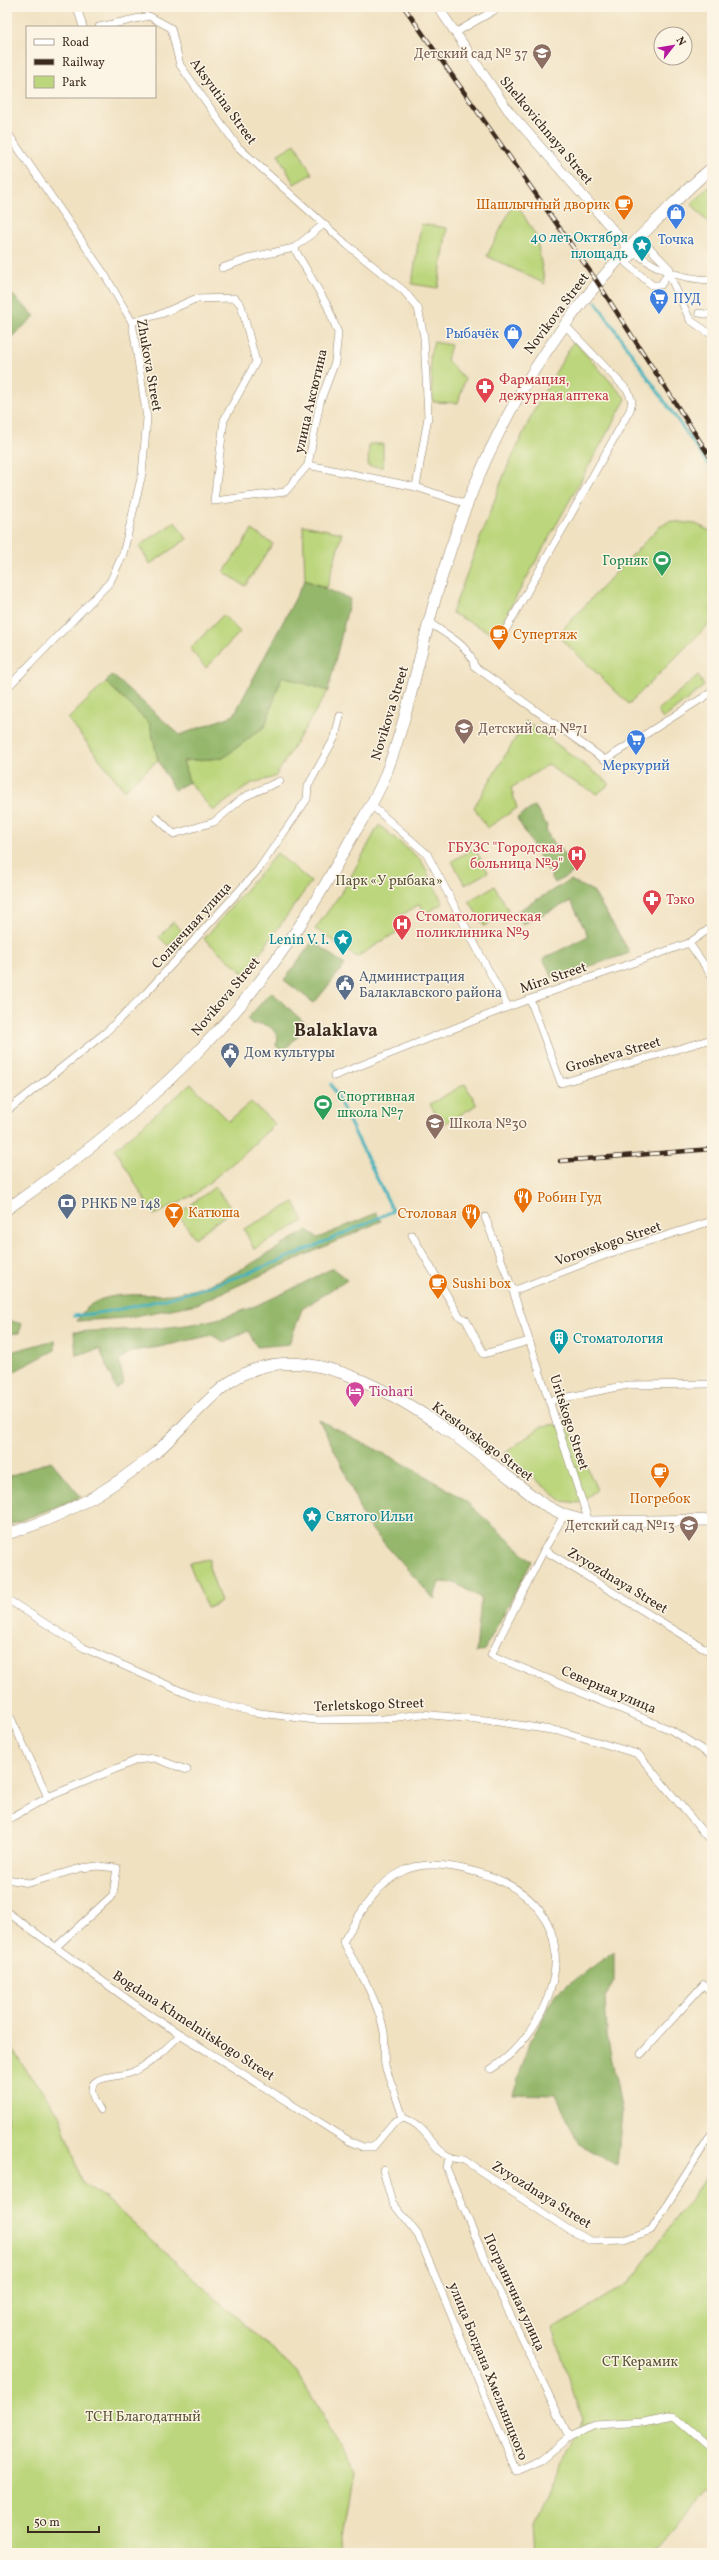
<svg xmlns="http://www.w3.org/2000/svg" width="719" height="2560" viewBox="0 0 719 2560" font-family="Vollkorn,serif">
	<rect width="100%" height="100%" fill="#fcf5e5"/>
	<filter id="ink" filterUnits="userSpaceOnUse"><feTurbulence type="fractalNoise" baseFrequency=".025" numOctaves="2"/><feDisplacementMap in="SourceGraphic" scale="8" xChannelSelector="R" yChannelSelector="G"/><feConvolveMatrix kernelMatrix="1 2 1 2 8 2 1 2 1" color-interpolation-filters="sRGB"/></filter>
	<filter id="wash" filterUnits="userSpaceOnUse"><feTurbulence type="fractalNoise" baseFrequency=".012" numOctaves="4" result="noise"/><feDisplacementMap in="SourceGraphic" scale="16" xChannelSelector="R" yChannelSelector="G"/><feGaussianBlur stdDeviation="0.9" result="paint"/><feColorMatrix in="noise" values="0 0 0 0 0 0 0 0 0 0 0 0 0 0 0 0 0 1.4 0 .05"/><feComposite in="paint" operator="in"/></filter>
	<g filter="url(#wash)">
		<rect width="100%" height="100%" fill="#f0e1c1"/>
		<g fill="#bbd67c" stroke="#7b804d">
			<path d="M295,144L312,174L294,184L278,154Z"/>
			<path d="M712,185V228L691,203Z"/>
			<path d="M515,201L536,236L545,284L487,256Z"/>
			<path d="M421,224L447,228L438,288L412,284Z"/>
			<path d="M574,341L626,399L495,635L452,613L505,472L536,406Z"/>
			<path d="M434,342L451,345L447,360L465,379L458,403L433,402L430,354Z"/>
			<path d="M369,444H383V467L368,466Z"/>
			<path d="M670,521L696,524L712,532V621L629,704L557,635L659,527Z"/>
			<path d="M175,522L187,539L150,564L139,546Z"/>
			<path d="M303,525L342,533L327,588L305,580Z"/>
			<path d="M252,530L273,544L245,586L224,572Z"/>
			<path d="M223,615L240,632L206,668L190,649Z"/>
			<path d="M698,675L704,686L663,719L657,711Z"/>
			<path d="M282,676L328,691L275,777L252,783L213,811L189,782L183,761L223,758L265,726Z"/>
			<path d="M106,682L150,724L158,760L124,790L68,719Z"/>
			<path d="M526,721L610,784L597,794L563,776L549,764L511,788L517,808L487,828L474,807Z"/>
			<path d="M379,825L421,860L443,903L425,914L420,904L398,917L403,928L357,957L315,929L344,889Z"/>
			<path d="M474,848L488,872L465,885L452,861Z"/>
			<path d="M277,853L311,882L245,974L204,939Z"/>
			<path d="M494,886L509,911L484,926L469,901Z"/>
			<path d="M173,922L182,931L168,946L159,937Z"/>
			<path d="M191,1084L229,1121L251,1102L275,1124L240,1157L195,1194L154,1215L115,1149Z"/>
			<path d="M465,1084L477,1105L442,1125L430,1104Z"/>
			<path d="M215,1187L232,1210L195,1238L178,1214Z"/>
			<path d="M294,1202L304,1221L254,1249L244,1229Z"/>
			<path d="M568,1423L597,1490L579,1503L562,1501L504,1454L542,1426Z"/>
			<path d="M209,1559V1567L221,1602L207,1608L189,1563Z"/>
			<path d="M7,2043L61,2117L83,2184L105,2198L299,2374L353,2469L340,2553H7Z"/>
			<path d="M712,2170V2492L707,2493L652,2553H535L533,2522L583,2420L553,2329L628,2284Z"/>
		</g>
		<g fill="#94b76c" stroke="#687045">
			<path d="M7,290L35,316L7,341Z"/>
			<path d="M305,580L350,599L328,691L282,676L265,726L223,758L183,761L189,782L174,790L158,760L150,724L106,682L112,675L180,735L234,715Z"/>
			<path d="M535,806L547,826L546,830L554,845L559,846L574,872L555,883L517,818Z"/>
			<path d="M570,880L593,891L630,953L553,978L543,959L588,936L571,901L523,924L516,912Z"/>
			<path d="M313,941L345,965L314,1003L284,980Z"/>
			<path d="M271,992L307,1025L284,1051L276,1046L278,1037C271,1025 266,1023 252,1024L247,1019Z"/>
			<path d="M376,1213L381,1221L197,1304L124,1318L77,1321C95,1284 143,1299 177,1293C225,1286 266,1253 308,1230L318,1238Z"/>
			<path d="M333,1268L347,1279L302,1309L289,1344L257,1347L248,1331L224,1342L212,1335L159,1347L132,1351L119,1360L124,1383L116,1389L100,1349L76,1355L74,1332C121,1329 167,1331 213,1320C255,1310 295,1287 333,1268Z"/>
			<path d="M7,1320L22,1324L19,1333L7,1334Z"/>
			<path d="M55,1340V1350L7,1375V1353Z"/>
			<path d="M319,1420L410,1467L462,1498L532,1561L484,1650L476,1653L481,1598L455,1583L439,1582L434,1599L365,1522L343,1467Z"/>
			<path d="M51,1461L81,1497L7,1526V1477Z"/>
			<path d="M614,1951V1980L605,1998L607,2035L622,2112L617,2166L579,2144L556,2095L513,2094L530,2042L555,1995Z"/>
		</g>
		<g fill="none" stroke-linecap="round" stroke-linejoin="round">
			<g stroke="#43b2bd" stroke-width="3">
				<path d="M596,302L712,470"/>
				<path d="M74,1316C190,1303 288,1259 393,1211L331,1084"/>
			</g>
		</g>
	</g>
	<g filter="url(#ink)">
		<g fill="none" stroke-linecap="round" stroke-linejoin="round">
			<g stroke="#968670" stroke-width="8">
				<g id="minor">
					<path d="M77,7L83,27"/>
					<path d="M99,27L149,16L171,28L180,65L238,147L346,244L404,291L418,308L424,337L428,417L416,487"/>
					<path d="M455,33L500,7"/>
					<path d="M7,132L105,275L132,322L147,418L142,474L123,554L110,582L7,688"/>
					<path d="M645,243L670,269L661,285H652L626,263Z"/>
					<path d="M633,251C657,270 681,279 712,280"/>
					<path d="M222,268L253,257L294,248L324,224"/>
					<path d="M669,274L690,320L712,335"/>
					<path d="M699,313L712,315"/>
					<path d="M132,322L161,314L195,299L235,298L241,305L256,362L224,420L214,501L285,492L308,465L320,402L335,362L338,333L327,305L294,248"/>
					<path d="M308,465L416,487L467,504"/>
					<path d="M430,623C445,634 472,647 474,666L605,760L712,692"/>
					<path d="M505,631L630,410L632,401L628,391L564,324"/>
					<path d="M370,804L427,854L508,1007"/>
					<path d="M157,818L174,834L214,822L244,797L280,781"/>
					<path d="M689,943L712,976"/>
					<path d="M530,999L561,1083L712,1039"/>
					<path d="M334,1076L508,1007L689,943L712,927"/>
					<path d="M7,1111L105,1033L146,993L258,870L307,799L308,786L335,737L340,716"/>
					<path d="M7,1196L13,1205"/>
					<path d="M485,1217L513,1291L589,1522"/>
					<path d="M412,1235L459,1316L466,1320L484,1354L529,1341"/>
					<path d="M513,1291L608,1254L712,1221"/>
					<path d="M549,1401L628,1385L712,1384"/>
					<path d="M564,1515L544,1550L712,1653"/>
					<path d="M544,1550L491,1655L671,1730L712,1756"/>
					<path d="M7,1599L84,1648L192,1696L253,1712L315,1720L383,1719L421,1714L486,1720L564,1732L638,1754L712,1843"/>
					<path d="M7,1710L48,1797"/>
					<path d="M7,1820L48,1797L137,1760L154,1758L187,1770"/>
					<path d="M7,1879L29,1883L81,1868L98,1866L117,1868L113,1895L56,1947"/>
					<path d="M7,1912L145,2012L351,2142L363,2147H373L394,2122L403,2118C427,2125 431,2148 448,2156C453,2159 459,2159 464,2160L569,2230L591,2241L624,2240L651,2230L712,2133"/>
					<path d="M641,2054L704,1984L712,1994"/>
					<path d="M100,2110C74,2069 117,2081 135,2071C153,2062 167,2048 181,2034"/>
					<path d="M403,2118C398,2101 392,2085 386,2069C382,2057 386,2044 384,2032C378,2000 359,1970 343,1942C359,1916 374,1885 403,1871C423,1861 448,1865 468,1870C499,1877 531,1892 547,1922C573,1972 534,2043 491,2069"/>
					<path d="M450,2157L446,2167L496,2285L569,2437"/>
					<path d="M383,2170L392,2202L418,2235L516,2471L541,2460L569,2437L595,2425L643,2422L674,2416L712,2449"/>
				</g>
			</g>
			<g stroke="#968670" stroke-width="10">
				<path id="tertiary" d="M438,7L508,110L628,247"/>
			</g>
			<g stroke="#968670" stroke-width="12">
				<g id="secondary">
					<path d="M7,1209C79,1159 150,1103 210,1039C265,982 311,913 348,844C360,822 376,800 385,776C408,717 419,656 436,596C480,442 549,322 665,212C680,197 695,181 712,168"/>
					<path d="M7,1534C61,1518 111,1490 154,1454C180,1432 202,1402 230,1382C325,1314 470,1449 543,1504L564,1515L589,1522L712,1520"/>
				</g>
			</g>
			<use href="#minor" stroke="#fff" stroke-width="7"/>
			<use href="#tertiary" stroke="#fff" stroke-width="9"/>
			<use href="#secondary" stroke="#fff" stroke-width="11"/>
			<g stroke="#3b2a1e" stroke-width="4.5">
				<g id="rail">
					<path d="M404,7L594,277L712,460"/>
					<path d="M560,1161L712,1149"/>
				</g>
			</g>
			<use href="#rail" stroke="#fcf5e5" stroke-width="3" stroke-dasharray="9" stroke-linecap="butt"/>
		</g>
	</g>
	<defs>
		<g id="school-pin" transform="scale(1)"><path d="M0 17L-7.5 6A9.5 9.5 0 1 1 7.5 6Z" fill="#8d6e63" stroke="#fcf5e5"/><path d="M0-5L7-2L0 1L-7-2ZM-4 1L0 2.5L4 1V4Q0 6-4 4Z" fill="#fff"/></g>
		<g id="cafe-pin" transform="scale(1)"><path d="M0 17L-7.5 6A9.5 9.5 0 1 1 7.5 6Z" fill="#e8710a" stroke="#fcf5e5"/><path d="M-5.5-4.5H6V0H3Q3 3.5 0 3.5H-2.5Q-5.5 3.5-5.5 0ZM3-3.2v2h1.7v-2ZM-6 4.5H4V6H-6Z" fill="#fff"/></g>
		<g id="shop-pin" transform="scale(1)"><path d="M0 17L-7.5 6A9.5 9.5 0 1 1 7.5 6Z" fill="#3f7fe0" stroke="#fcf5e5"/><path d="M-5-2.5h2.3a2.7 3.5 0 0 1 5.4 0H5L5.5 6h-11ZM-1.5-2.5h3a1.5 2.3 0 0 0-3 0Z" fill="#fff"/></g>
		<g id="sight-pin" transform="scale(1)"><path d="M0 17L-7.5 6A9.5 9.5 0 1 1 7.5 6Z" fill="#0f9aa8" stroke="#fcf5e5"/><path d="M0-6L1.8-2.2L6-1.7L2.9 1.2L3.7 5.4L0 3.3L-3.7 5.4L-2.9 1.2L-6-1.7L-1.8-2.2Z" fill="#fff"/></g>
		<g id="supermarket-pin" transform="scale(1)"><path d="M0 17L-7.5 6A9.5 9.5 0 1 1 7.5 6Z" fill="#3f7fe0" stroke="#fcf5e5"/><path d="M-6-5.5h2.5l.6 2H6L4.5 2H-2.5L-4.4-4H-6ZM-1.5 3.2a1.3 1.3 0 1 0 .1 0ZM3 3.2a1.3 1.3 0 1 0 .1 0Z" fill="#fff"/></g>
		<g id="pharmacy-pin" transform="scale(1)"><path d="M0 17L-7.5 6A9.5 9.5 0 1 1 7.5 6Z" fill="#e0444e" stroke="#fcf5e5"/><path d="M-2-6h4v4h4v4h-4v4h-4v-4h-4v-4h4Z" fill="#fff"/></g>
		<g id="stadium-pin" transform="scale(1)"><path d="M0 17L-7.5 6A9.5 9.5 0 1 1 7.5 6Z" fill="#2e9e5b" stroke="#fcf5e5"/><path d="M0-5a6.5 5 0 1 0 0 10a6.5 5 0 1 0 0-10ZM-3.5-1.8h7v3.6h-7Z" fill="#fff"/></g>
		<g id="hospital-pin" transform="scale(1)"><path d="M0 17L-7.5 6A9.5 9.5 0 1 1 7.5 6Z" fill="#e0444e" stroke="#fcf5e5"/><path d="M-5-5h3v3.5h4V-5h3V5h-3V1.5h-4V5h-3Z" fill="#fff"/></g>
		<g id="civic-pin" transform="scale(1)"><path d="M0 17L-7.5 6A9.5 9.5 0 1 1 7.5 6Z" fill="#5c6f8a" stroke="#fcf5e5"/><path d="M-.6-6.5H3V-4.5H.6V-3L4-1V1h2V6H-6V1h2V-1L-.6-3ZM-1.2 2.5V6h2.4V2.5Z" fill="#fff"/></g>
		<g id="restaurant-pin" transform="scale(1)"><path d="M0 17L-7.5 6A9.5 9.5 0 1 1 7.5 6Z" fill="#e8710a" stroke="#fcf5e5"/><path d="M-5-6h1v4h1v-4h1v4h1v-4h1v5L-1.5 .5V6h-2V.5L-5-1ZM5-6V6H3V1.5H1.5Q1.5-4 5-6Z" fill="#fff"/></g>
		<g id="bank-pin" transform="scale(1)"><path d="M0 17L-7.5 6A9.5 9.5 0 1 1 7.5 6Z" fill="#5c6f8a" stroke="#fcf5e5"/><path d="M-6-4H6V4H-6ZM0-2.3a2.3 2.3 0 1 0 0 4.6a2.3 2.3 0 1 0 0-4.6Z" fill="#fff"/></g>
		<g id="bar-pin" transform="scale(1)"><path d="M0 17L-7.5 6A9.5 9.5 0 1 1 7.5 6Z" fill="#e8710a" stroke="#fcf5e5"/><path d="M-6-5H6L.8 .8V4.5H3.5V6h-7V4.5H-.8V.8Z" fill="#fff"/></g>
		<g id="building-pin" transform="scale(1)"><path d="M0 17L-7.5 6A9.5 9.5 0 1 1 7.5 6Z" fill="#0f9aa8" stroke="#fcf5e5"/><path d="M-4-6H4V6H1V3H-1V6H-4ZM-2.5-4.3h1.7v1.8h-1.7ZM.8-4.3h1.7v1.8H.8ZM-2.5-1h1.7V.8h-1.7ZM.8-1h1.7V.8H.8Z" fill="#fff"/></g>
		<g id="hotel-pin" transform="scale(1)"><path d="M0 17L-7.5 6A9.5 9.5 0 1 1 7.5 6Z" fill="#d1479c" stroke="#fcf5e5"/><path d="M-6-4.5h1.5V1H6V5H4.5V3h-9V5H-6ZM-4 0a1.8 1.8 0 1 1 3.6 0ZM.5 0V-2.5h3Q6-2.5 6 0Z" fill="#fff"/></g>
	</defs>
	<g fill-rule="evenodd">
		<use href="#school-pin" x="542" y="53"/>
		<use href="#cafe-pin" x="624" y="204"/>
		<use href="#shop-pin" x="676" y="213"/>
		<use href="#sight-pin" x="642" y="245"/>
		<use href="#supermarket-pin" x="659" y="298"/>
		<use href="#shop-pin" x="513" y="333"/>
		<use href="#pharmacy-pin" x="485" y="387"/>
		<use href="#stadium-pin" x="662" y="560"/>
		<use href="#cafe-pin" x="499" y="634"/>
		<use href="#school-pin" x="464" y="728"/>
		<use href="#supermarket-pin" x="636" y="739"/>
		<use href="#hospital-pin" x="577" y="855"/>
		<use href="#pharmacy-pin" x="652" y="899"/>
		<use href="#hospital-pin" x="402" y="924"/>
		<use href="#sight-pin" x="343" y="939"/>
		<use href="#civic-pin" x="345" y="984"/>
		<use href="#civic-pin" x="230" y="1052"/>
		<use href="#stadium-pin" x="323" y="1104"/>
		<use href="#school-pin" x="435" y="1123"/>
		<use href="#restaurant-pin" x="523" y="1197"/>
		<use href="#bank-pin" x="67" y="1203"/>
		<use href="#bar-pin" x="174" y="1212"/>
		<use href="#restaurant-pin" x="471" y="1213"/>
		<use href="#cafe-pin" x="438" y="1283"/>
		<use href="#building-pin" x="559" y="1338"/>
		<use href="#hotel-pin" x="355" y="1391"/>
		<use href="#cafe-pin" x="660" y="1472"/>
		<use href="#sight-pin" x="312" y="1516"/>
		<use href="#school-pin" x="689" y="1525"/>
	</g>
	<g text-anchor="middle" stroke-width="3" stroke-linejoin="round" paint-order="stroke">
		<g font-size="14" fill="#785e54" stroke="#fcf5e5" text-anchor="end">
			<text x="528" y="58">Детский сад № 37</text>
			<text x="478" y="733" text-anchor="start">Детский сад №71</text>
			<text x="449" y="1128" text-anchor="start">Школа №30</text>
			<text x="675" y="1530">Детский сад №13</text>
		</g>
		<g font-size="14" fill="#3b2a1e" stroke="#fcf5e5">
			<text transform="translate(224 101) rotate(54)" y="5">Aksyutina Street</text>
			<text transform="translate(547 130) rotate(50)" y="5">Shelkovichnaya Street</text>
			<text transform="translate(556 313) rotate(-53)" y="5">Novikova Street</text>
			<text transform="translate(150 365) rotate(80)" y="5">Zhukova Street</text>
			<text transform="translate(310 401) rotate(-77)" y="5">улица Аксютина</text>
			<text transform="translate(389 713) rotate(-73)" y="5">Novikova Street</text>
			<text transform="translate(191 925) rotate(-48)" y="5">Солнечная улица</text>
			<text transform="translate(553 977) rotate(-19)" y="5">Mira Street</text>
			<text transform="translate(225 996) rotate(-50)" y="5">Novikova Street</text>
			<text transform="translate(613 1054) rotate(-16)" y="5">Grosheva Street</text>
			<text transform="translate(608 1243) rotate(-19)" y="5">Vorovskogo Street</text>
			<text transform="translate(570 1422) rotate(72)" y="5">Uritskogo Street</text>
			<text transform="translate(483 1441) rotate(37)" y="5">Krestovskogo Street</text>
			<text transform="translate(618 1580) rotate(31)" y="5">Zvyozdnaya Street</text>
			<text transform="translate(609 1689) rotate(23)" y="5">Северная улица</text>
			<text transform="translate(369 1704) rotate(-2)" y="5">Terletskogo Street</text>
			<text transform="translate(194 2025) rotate(33)" y="5">Bogdana Khmelnitskogo Street</text>
			<text transform="translate(542 2194) rotate(32)" y="5">Zvyozdnaya Street</text>
			<text transform="translate(515 2292) rotate(65)" y="5">Пограничная улица</text>
			<text transform="translate(489 2371) rotate(68)" y="5">улица Богдана Хмельницкого</text>
		</g>
		<g font-size="14" fill="#c56008" stroke="#fcf5e5" text-anchor="start">
			<text x="610" y="209" text-anchor="end">Шашлычный дворик</text>
			<text x="513" y="639">Супертяж</text>
			<text x="537" y="1202">Робин Гуд</text>
			<text x="188" y="1217">Катюша</text>
			<text x="457" y="1218" text-anchor="end">Столовая</text>
			<text x="452" y="1288">Sushi box</text>
			<text x="660" y="1503" text-anchor="middle">Погребок</text>
		</g>
		<g font-size="14" fill="#0d838f" stroke="#fcf5e5" text-anchor="end">
			<text x="628" y="242">40 лет Октября<tspan x="628" dy="16">площадь</tspan></text>
			<text x="329" y="944">Lenin V. I.</text>
			<text x="573" y="1343" text-anchor="start">Стоматология</text>
			<text x="326" y="1521" text-anchor="start">Святого Ильи</text>
		</g>
		<g font-size="14" fill="#366cbe" stroke="#fcf5e5">
			<text x="676" y="244">Точка</text>
			<text x="673" y="303" text-anchor="start">ПУД</text>
			<text x="499" y="338" text-anchor="end">Рыбачёк</text>
			<text x="636" y="770">Меркурий</text>
		</g>
		<g font-size="14" fill="#be3a42" stroke="#fcf5e5" text-anchor="start">
			<text x="499" y="384">Фармация,<tspan x="499" dy="16">дежурная аптека</tspan></text>
			<text x="563" y="852" text-anchor="end">ГБУЗС "Городская<tspan x="563" dy="16">больница №9"</tspan></text>
			<text x="666" y="904">Тэко</text>
			<text x="416" y="921">Стоматологическая<tspan x="416" dy="16">поликлиника №9</tspan></text>
		</g>
		<g font-size="14" fill="#27864d" stroke="#fcf5e5" text-anchor="end">
			<text x="648" y="565">Горняк</text>
			<text x="337" y="1101" text-anchor="start">Спортивная<tspan x="337" dy="16">школа №7</tspan></text>
		</g>
		<g font-size="14" fill="#5b5536" stroke="#fcf5e5">
			<text x="389" y="885">Парк «У рыбака»</text>
			<text x="640" y="2366">СТ Керамик</text>
			<text x="143" y="2421">ТСН Благодатный</text>
		</g>
		<g font-size="14" fill="#4e5e75" stroke="#fcf5e5" text-anchor="start">
			<text x="359" y="981">Администрация<tspan x="359" dy="16">Балаклавского района</tspan></text>
			<text x="244" y="1057">Дом культуры</text>
			<text x="81" y="1208">РНКБ № 148</text>
		</g>
		<g font-size="14" fill="#b23c85" stroke="#fcf5e5" text-anchor="start">
			<text x="369" y="1396">Tiohari</text>
		</g>
		<g font-size="18" font-weight="bold" fill="#3b2a1e" stroke="#fcf5e5">
			<text x="336" y="1036">Balaklava</text>
		</g>
	</g>
	<rect width="719" height="2560" fill="none" stroke="#fcf5e5" stroke-width="24"/>
	<rect x="26" y="26" width="130" height="72" fill="#fcf5e5" stroke="#afa495"/>
	<rect x="34" y="39" width="20" height="6" fill="#ffffff" stroke="#afa495"/>
	<text x="62" y="46" font-size="12" fill="#3b2a1e">Road</text>
	<rect x="34" y="59" width="20" height="6" fill="#3b2a1e" stroke="#afa495"/>
	<text x="62" y="66" font-size="12" fill="#3b2a1e">Railway</text>
	<rect x="34" y="76" width="20" height="12" fill="#bbd67c" stroke="#afa495"/>
	<text x="62" y="86" font-size="12" fill="#3b2a1e">Park</text>
	<g transform="translate(673 46) rotate(59)"><circle r="19" fill="#fcf5e5" stroke="#afa495"/>
	<path d="M0-3L7 15L0 10L-7 15Z" fill="#b5179e"/>
	<text y="-6" font-size="11" font-weight="bold" text-anchor="middle" fill="#3b2a1e">N</text>
	</g>
	<path d="M28 2526v6h71v-6" fill="none" stroke="#3b2a1e" stroke-width="2"/>
	<text x="34" y="2526" font-size="12" fill="#3b2a1e" stroke="#fcf5e5" stroke-width="3" paint-order="stroke">50 m</text>
</svg>
